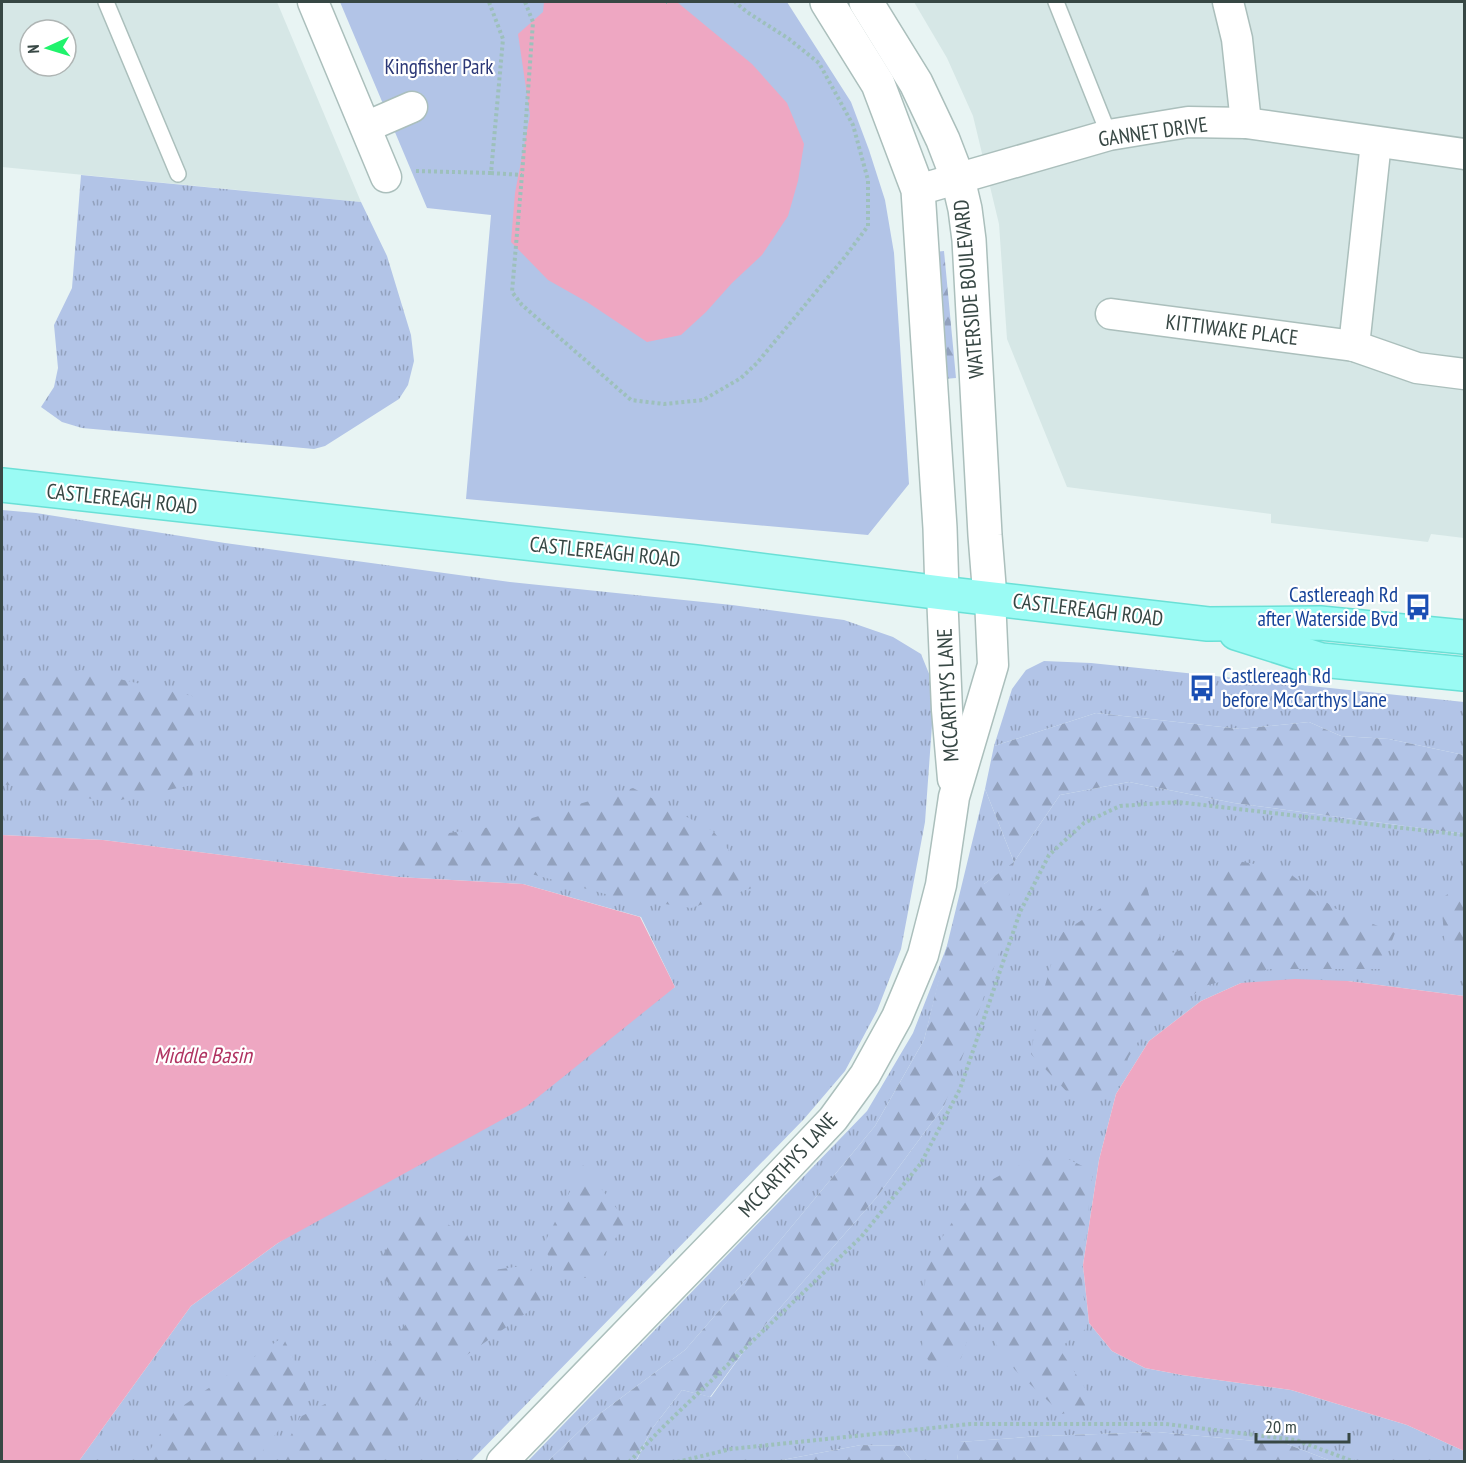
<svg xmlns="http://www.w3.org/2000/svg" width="1466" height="1463" viewBox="0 0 1466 1463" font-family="'PT Sans Narrow',sans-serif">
	<defs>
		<pattern id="grass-tufts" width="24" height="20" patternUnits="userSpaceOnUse" patternTransform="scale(1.5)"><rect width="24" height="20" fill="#b2c4e7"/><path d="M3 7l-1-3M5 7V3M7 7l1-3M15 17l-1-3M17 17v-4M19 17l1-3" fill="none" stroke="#92a1bd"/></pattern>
		<pattern id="forest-firs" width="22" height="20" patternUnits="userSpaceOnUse" patternTransform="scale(1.5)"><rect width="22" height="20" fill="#b2c4e7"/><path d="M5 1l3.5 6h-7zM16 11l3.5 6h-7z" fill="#92a1bd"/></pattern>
	</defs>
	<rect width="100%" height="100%" fill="#e8f4f3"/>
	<g fill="#d6e7e6" fill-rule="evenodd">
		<path d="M2,2H277L361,202L2,167ZM30,30H66V66H30Z"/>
		<path d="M914,2H1464V538L1431,534L1428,542L1271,523V514L1067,487L1007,339L999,224L973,116L947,58Z"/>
	</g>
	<g fill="url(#grass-tufts)">
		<path d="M81,175L361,202L387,256L411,335L414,361L408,385L399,399L325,446L314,449L82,428L62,422L41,407L54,387L58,368L54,325L72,288Z"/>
		<path d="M2,510L36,513L225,543L510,582L732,605L844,620L893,637L921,654L932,681V725L925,822L901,949L877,1011L845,1071L804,1119L471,1461H79L191,1306L278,1243L675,987L641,917L523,884L398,877L103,840L2,835Z"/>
		<path d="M1044,661L1091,663L1464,702V755L1389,739L1341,736L1309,722L1240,729L1096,713L994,746L1012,689L1026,670Z"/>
		<path d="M1129,782L1234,803L1464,834V996L1348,981L1241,983L1201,1001L1149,1041L1116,1094L1099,1160L1083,1265L1089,1323L1112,1351L1145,1368L1182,1375L1291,1390L1407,1425L1464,1451V1461H1331L1287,1444L1157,1432L1040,1436L960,1442L957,1460L912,1461L900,1446L861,1445L777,1461L636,1462L651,1430L682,1390L711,1397L752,1340L876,1198L944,1106L1014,863L984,884H962L985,789L1014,862L1060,795Z"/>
		<path d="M949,941L924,1040L875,1126L778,1243L685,1350L590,1421L548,1461L527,1462L867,1111L913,1033Z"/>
	</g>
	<g fill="url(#forest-firs)">
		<path d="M944,251L956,378L944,379L934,252Z"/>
		<path d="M81,670L196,697L192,785L111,802L2,784V681Z"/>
		<path d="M1096,713L1240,729L1309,722L1341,736L1389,739L1464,755V834L1234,803L1129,782L1060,795L1014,862L1002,944L972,1031L944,1106L876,1198L752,1340L710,1397L682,1390L651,1430L636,1461H548L590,1421L685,1350L778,1243L875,1126L924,1040L962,884H984L1014,862L985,789L994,746Z"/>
		<path d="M633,788L713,831L758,886L691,908L613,896L509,868H411L379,843L512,824Z"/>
		<path d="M1220,858L1284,869L1334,908L1395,933L1381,969H1270L1208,985L1151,1021L1103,1098L1070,1095L1031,1054L1038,1010L1060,934L1145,880L1165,955L1205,943L1201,911Z"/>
		<path d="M1464,882V964L1445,947L1441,899Z"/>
		<path d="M1049,1150L1093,1171L1081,1271L1087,1328L1059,1348L1096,1405L1062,1414L1015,1370L976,1317L961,1358L937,1373L922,1351L926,1262L974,1189Z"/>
		<path d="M583,1165L627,1222L587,1278H556L544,1244Z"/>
		<path d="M413,1205L467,1235L486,1271L530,1265L542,1302L433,1379L399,1433L377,1461H278L300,1417L348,1392L413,1316L376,1267Z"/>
		<path d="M283,1337L309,1391L255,1461H143L174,1412Z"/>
		<path d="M1157,1432L1287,1444L1331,1461H926L957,1460L959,1442L1040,1436Z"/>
		<path d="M861,1445L900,1446L912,1461H777Z"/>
	</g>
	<path fill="#b2c4e7" d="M340,2H787L851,102L869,150L885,200L894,253L909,484L868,535L466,499L491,215L427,208Z"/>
	<g fill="#eea7c2">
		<path d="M544,2H677L752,64L787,103L804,144L798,181L788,216L762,255L732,283L706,312L681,335L647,342L587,302L548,280L511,242L515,193L530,115L518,34L543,12Z"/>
		<path d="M2,835L103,840L398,877L523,884L640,917L675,987L527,1106L278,1243L191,1306L79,1461H2Z"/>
		<path d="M1295,979L1348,981L1464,996V1451L1407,1425L1291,1390L1182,1375L1145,1368L1112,1351L1089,1323L1083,1265L1099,1160L1116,1094L1149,1041L1201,1001L1241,983Z"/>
	</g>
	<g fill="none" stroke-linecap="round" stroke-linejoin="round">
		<g stroke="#abbfbc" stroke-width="18">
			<g id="service">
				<path d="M106,2L178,174"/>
				<path d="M1056,2L1109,135"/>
			</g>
		</g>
		<g stroke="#abbfbc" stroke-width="33">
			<g id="minor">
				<path d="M313,2L386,177"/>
				<path d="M1228,2L1237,39L1246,123"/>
				<path d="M366,127L412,107"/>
				<path d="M918,190L1109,135L1188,122L1246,123L1464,154"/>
				<path d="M1111,314L1354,346L1417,368L1464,374"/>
				<path d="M1354,346L1376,142"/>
				<path d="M942,593L947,710L953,779"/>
				<path d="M502,1462L760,1196L833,1119L865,1075L897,1017L923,955L941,885L954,797L993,665L990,598"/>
			</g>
		</g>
		<g stroke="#abbfbc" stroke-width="36">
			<g id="tertiary">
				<path d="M827,2L878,84L918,190L940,528L942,593"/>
				<path d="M866,2L916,83L943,140L958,179L965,209L969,240L985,535L990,598"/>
			</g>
		</g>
		<g stroke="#6ae0d6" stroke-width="36">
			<g id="primary">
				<path d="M2,485L696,562L942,593L1208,624L1320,623L1464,637"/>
				<path d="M1236,633L1321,660L1464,674"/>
			</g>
		</g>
		<g stroke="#9dc0bb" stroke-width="4" stroke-dasharray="3 3" stroke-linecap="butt">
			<path d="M525,2L533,22L522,175L512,292L522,305L631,400L664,404L703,400L741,378L757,363L844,258L868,226V180L853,125L819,63L789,39L747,12L735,2"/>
			<path d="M666,2H667"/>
			<path d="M416,171L491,173L503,39L489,2"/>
			<path d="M491,173L522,175"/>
			<path d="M629,1462L665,1425L861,1237L921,1163L960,1089L1020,912L1049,855L1084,823L1120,806L1177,802L1464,835"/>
			<path d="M677,1462L731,1449L970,1424H1166L1296,1440L1355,1462"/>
		</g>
		<use href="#service" stroke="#fff" stroke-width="15"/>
		<use href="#minor" stroke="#fff" stroke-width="30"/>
		<use href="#tertiary" stroke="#fff" stroke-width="33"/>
		<use href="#primary" stroke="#9afbf4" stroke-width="33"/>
	</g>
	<defs>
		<g id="bus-bare" transform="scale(2.07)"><path d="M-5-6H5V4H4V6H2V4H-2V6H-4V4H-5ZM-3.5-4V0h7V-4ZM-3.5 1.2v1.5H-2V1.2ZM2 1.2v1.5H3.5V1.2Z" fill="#1a4fb4" stroke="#fff" stroke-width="2.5" paint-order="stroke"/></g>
	</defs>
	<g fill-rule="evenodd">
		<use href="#bus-bare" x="1418" y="607"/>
		<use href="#bus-bare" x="1202" y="688"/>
	</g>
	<g text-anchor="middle" stroke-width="4.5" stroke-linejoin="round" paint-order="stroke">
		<g font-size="21" fill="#2c3877" stroke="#fff">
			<text x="439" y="74">Kingfisher Park</text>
		</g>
		<g font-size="21" fill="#374744" stroke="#fff">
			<text transform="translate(1153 132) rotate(-8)" y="7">GANNET DRIVE</text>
			<text transform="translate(969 289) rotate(-95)" y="7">WATERSIDE BOULEVARD</text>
			<text transform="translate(1232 330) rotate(7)" y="7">KITTIWAKE PLACE</text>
			<text transform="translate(122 499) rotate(6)" y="7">CASTLEREAGH ROAD</text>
			<text transform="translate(605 552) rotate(6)" y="7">CASTLEREAGH ROAD</text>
			<text transform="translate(1088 610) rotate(7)" y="7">CASTLEREAGH ROAD</text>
			<text transform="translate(948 695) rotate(-93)" y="7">MCCARTHYS LANE</text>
			<text transform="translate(788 1165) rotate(-47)" y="7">MCCARTHYS LANE</text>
		</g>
		<g font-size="21" fill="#164399" stroke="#fff" text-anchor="end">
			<text x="1398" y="602">Castlereagh Rd<tspan x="1398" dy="24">after Waterside Bvd</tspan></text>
			<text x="1222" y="683" text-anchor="start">Castlereagh Rd<tspan x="1222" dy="24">before McCarthys Lane</tspan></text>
		</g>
		<g font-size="22" font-style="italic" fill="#b03361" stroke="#fff">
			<text x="203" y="1063">Middle Basin</text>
		</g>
	</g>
	<rect width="1466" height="1463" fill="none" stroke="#374744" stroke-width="6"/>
	<g transform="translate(48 48) rotate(266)"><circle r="28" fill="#ffffff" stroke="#afb5b4" stroke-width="1.5"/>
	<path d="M0-4.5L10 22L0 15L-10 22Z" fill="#20f36c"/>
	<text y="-9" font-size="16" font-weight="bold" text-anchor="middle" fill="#374744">N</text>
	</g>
	<path d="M1256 1433v9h93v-9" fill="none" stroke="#374744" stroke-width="3"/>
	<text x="1265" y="1433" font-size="18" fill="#374744" stroke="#ffffff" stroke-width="4.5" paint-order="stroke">20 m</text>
</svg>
